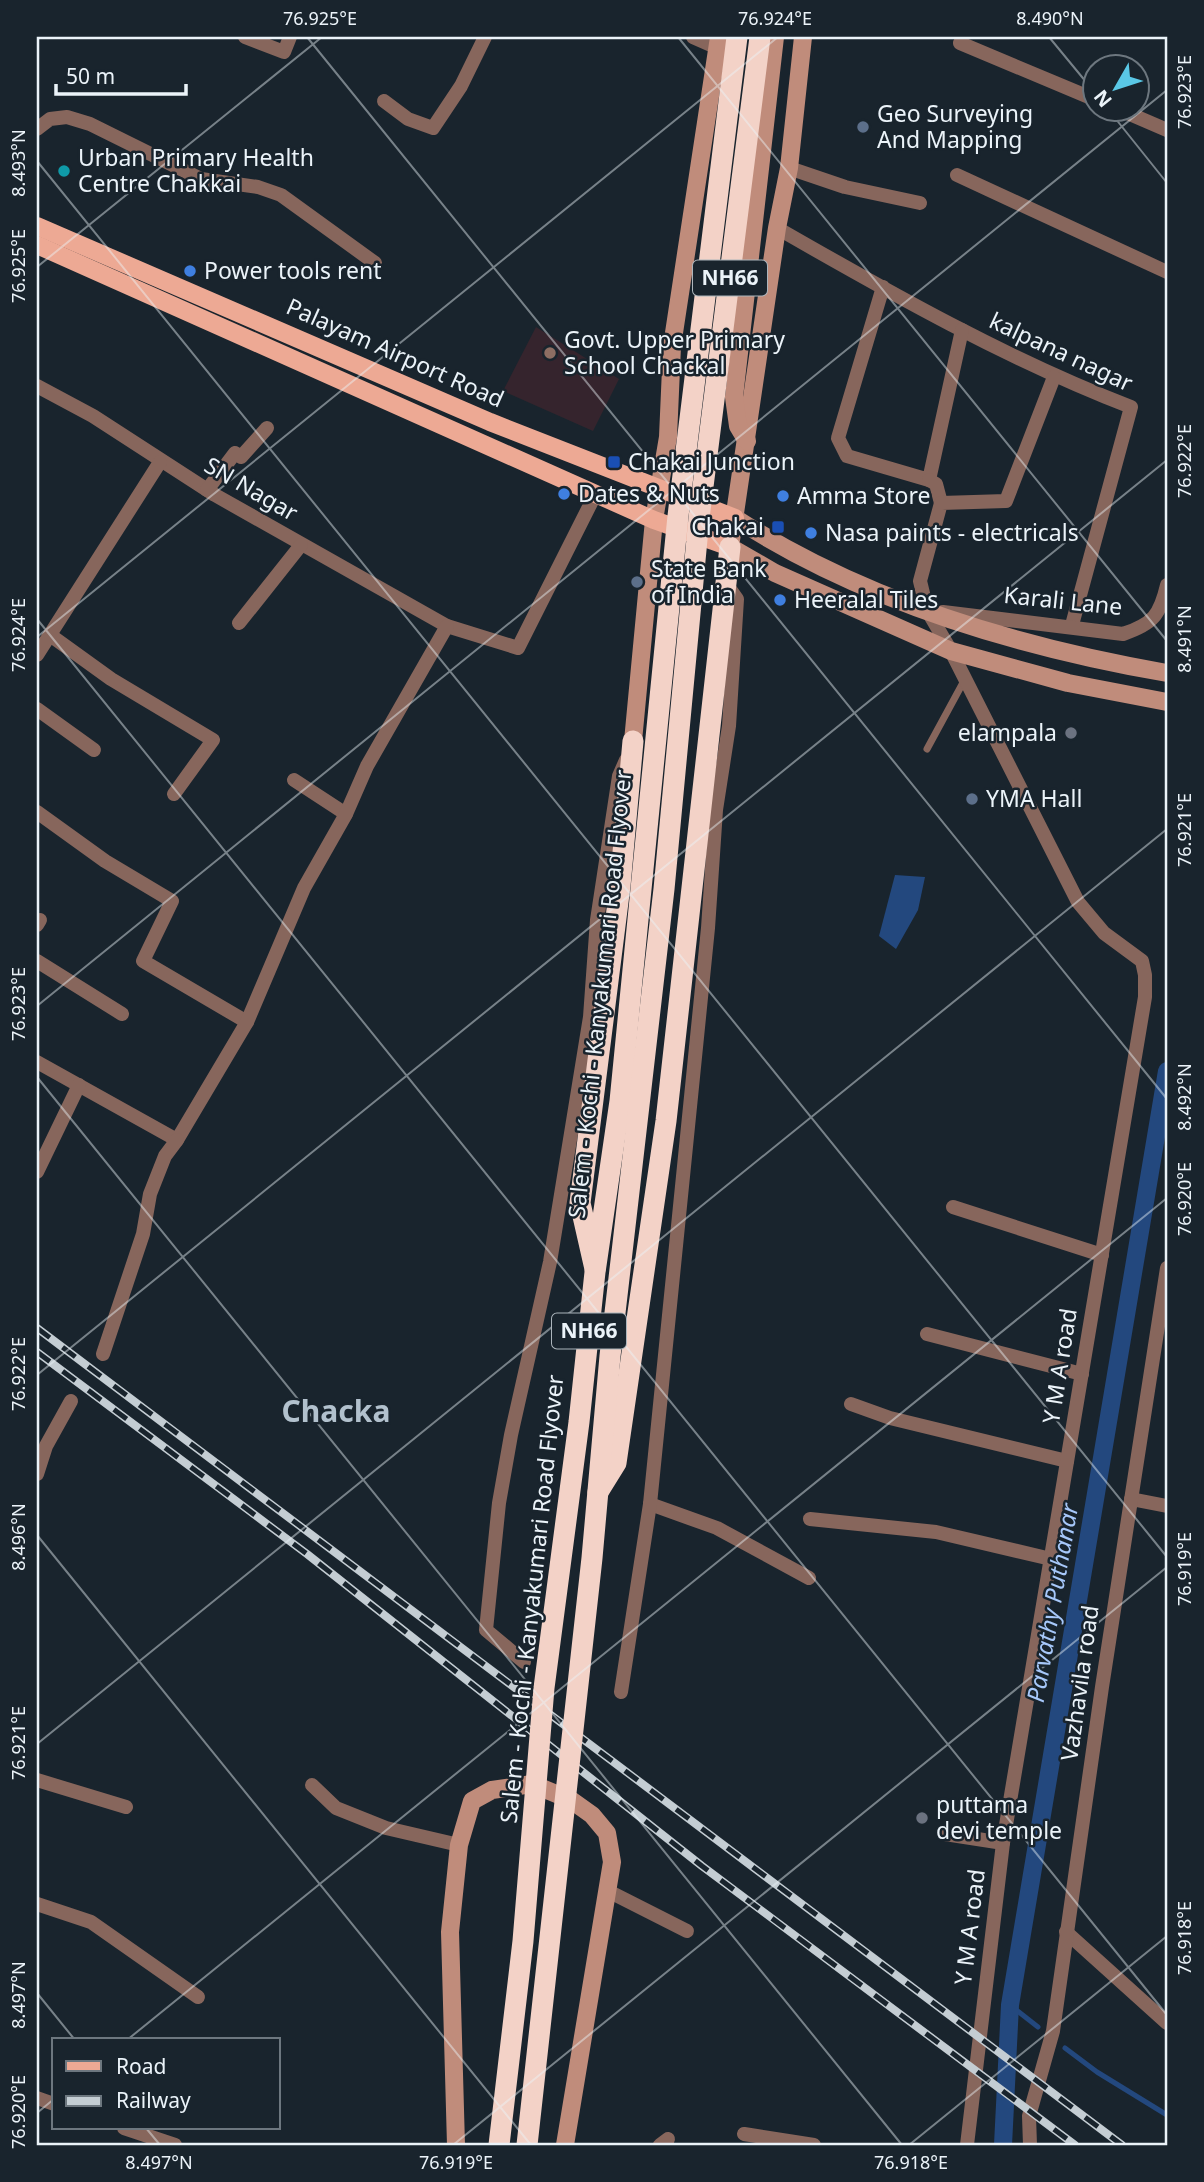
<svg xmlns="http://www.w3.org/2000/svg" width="1204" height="2182" viewBox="0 0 1204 2182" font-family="'Noto Sans',sans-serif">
	<rect width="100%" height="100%" fill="#19242d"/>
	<path fill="#35242d" d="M536,327L619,379L593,431L503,391Z"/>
	<path fill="#23487e" d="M895,875L925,877L918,910L896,949L879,936Z"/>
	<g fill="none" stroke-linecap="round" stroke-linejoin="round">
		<g stroke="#23487e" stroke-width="5">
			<path d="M1010,2005L1038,2027"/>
			<path d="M1065,2048L1097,2072L1167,2115"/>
		</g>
		<path stroke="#23487e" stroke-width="18" d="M1003,2145L1010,2005L1167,1071"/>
		<path stroke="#87665c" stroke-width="7" d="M927,749L965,679"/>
		<g stroke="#87665c" stroke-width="14">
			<path d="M245,37L284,52L290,37"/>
			<path d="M693,37L718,48"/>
			<path d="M960,43L1096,100"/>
			<path d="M384,101L408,119L433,128L461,86L485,37"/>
			<path d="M1116,108L1167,130"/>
			<path d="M37,129L50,119L67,117L90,124L201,179L258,187L281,195L375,263"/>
			<path d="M789,168L845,187L920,203"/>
			<path d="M957,175L1167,272"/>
			<path d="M777,228C892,294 1007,359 1131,407L1072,625"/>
			<path d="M883,287L838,438L847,456L929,480L962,330"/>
			<path d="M37,386L93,416L215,495L447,626L518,648L596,493"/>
			<path d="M929,480L936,484L941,503"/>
			<path d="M207,490L235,453L241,457L267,428"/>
			<path d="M943,612L1123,634C1153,624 1160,615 1167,585"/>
			<path d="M239,623L301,545"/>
			<path d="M50,635L111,679L213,740L174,794"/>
			<path d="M37,655L160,462"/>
			<path d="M37,709L94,750"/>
			<path d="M294,780L346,814"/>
			<path d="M37,812L105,861L172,901L143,961L247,1022"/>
			<path d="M37,925L40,920"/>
			<path d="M37,961L122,1014"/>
			<path d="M37,1062L177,1140L247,1022L304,888L346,814L367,766L447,626"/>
			<path d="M37,1172L79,1085"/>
			<path d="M953,1207L1102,1255"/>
			<path d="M927,1334L1082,1374"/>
			<path d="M103,1354L143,1234L150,1194L165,1156L177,1140"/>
			<path d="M851,1404L890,1418L1067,1461"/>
			<path d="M37,1474L46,1446L71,1401"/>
			<path d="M1131,1499L1167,1506"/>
			<path d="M650,1504L717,1528L809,1578"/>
			<path d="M810,1519L936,1532L1051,1559"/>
			<path d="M524,1662L486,1630L499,1503L511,1435L550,1262L590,1017L597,920L619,776L626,760"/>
			<path d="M621,1692L650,1504L708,928L716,810L729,726L737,599L727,585"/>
			<path d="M37,1780L126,1807"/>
			<path d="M312,1785L336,1808L386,1828L459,1845"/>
			<path d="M945,1834L1003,1843"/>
			<path d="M608,1891L687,1931"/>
			<path d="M37,1904L91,1922L198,1997"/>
			<path d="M1066,1932L1167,2023"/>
			<path d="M37,2098L54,2104"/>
			<path d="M124,2128L175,2145"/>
			<path d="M744,2134L814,2145"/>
			<path d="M660,2145L668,2139"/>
			<path d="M967,2145L1003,1843L1145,997V975L1142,961L1104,933L1078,902L951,651L927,610L920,581L941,503L1006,501L1054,377"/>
			<path d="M1030,2145L1029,2116L1053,2031L1102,1687L1167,1268"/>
		</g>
		<g stroke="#c08c7b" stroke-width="18">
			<path d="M803,37L789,168L777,228L730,547L775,573L951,651L1068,683L1167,702"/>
			<path d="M747,441L738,426L734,397L775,37"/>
			<path d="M735,518C863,601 1018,647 1167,673"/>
			<path d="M633,741L654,520L668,437L672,346L719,37"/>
			<path d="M456,2145L450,1932L459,1845L472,1801L492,1790L532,1784L571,1800L592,1815L607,1833L612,1862L565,2145"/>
		</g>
		<g stroke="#eda994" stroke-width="18">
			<path d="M37,226L490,422L735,518"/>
			<path d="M37,245L654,520L730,547"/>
		</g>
		<g stroke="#f3d2c7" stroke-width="21">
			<path d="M595,1269L580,1203L620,886L633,741"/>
			<path d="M598,1492L616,1463L666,1121L730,547"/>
		</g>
		<g stroke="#c4cdd3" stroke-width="8">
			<g id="rail">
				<path d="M37,1328L1122,2145"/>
				<path d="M37,1352L307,1554L702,1866L1075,2145"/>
			</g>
		</g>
		<use href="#rail" stroke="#19242d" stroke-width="5" stroke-dasharray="16" stroke-linecap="butt"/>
		<g stroke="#f3d2c7" stroke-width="21">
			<path d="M499,2145L523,1941L544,1688L579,1422L595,1272L620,1101L678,516L737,37"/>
			<path d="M527,2145L592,1558L610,1356L664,889L699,518L760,37"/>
		</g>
	</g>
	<path fill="none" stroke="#ebf3f9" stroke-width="2" stroke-opacity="0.45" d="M307,37L1167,1099M678,37L1167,641M1049,37L1096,94M1107,108L1167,183M37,161L1167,1557M37,267L322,37M37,619L1167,2015M37,637L778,37M37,1006L1167,90M37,1077L902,2145M37,1375L1167,460M37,1535L531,2145M37,1744L1167,829M37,1993L75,2040M127,2040L1167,1198M37,2113L54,2099M146,2128L160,2145M453,2145L1167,1567M909,2145L1167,1936"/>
	<g fill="#5c6f8a" stroke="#19242d" stroke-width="2.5">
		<circle cx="863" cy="127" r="7"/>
		<circle cx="637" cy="582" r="7"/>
		<circle cx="972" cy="799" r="7"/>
	</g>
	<circle fill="#0f9aa8" stroke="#19242d" stroke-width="2.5" cx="64" cy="171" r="7"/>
	<g fill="#3f7fe0" stroke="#19242d" stroke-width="2.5">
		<circle cx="190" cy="271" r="7"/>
		<circle cx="564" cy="494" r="7"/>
		<circle cx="783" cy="496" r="7"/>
		<circle cx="811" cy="533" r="7"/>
		<circle cx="780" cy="600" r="7"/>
	</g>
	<circle fill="#8d6e63" stroke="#19242d" stroke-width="2.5" cx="550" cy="353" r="7"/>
	<g fill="#1a4fb4" stroke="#19242d" stroke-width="2.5">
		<rect x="607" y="455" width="14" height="14" rx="3.5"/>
		<rect x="771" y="520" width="14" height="14" rx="3.5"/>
	</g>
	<g fill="#6b7280" stroke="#19242d" stroke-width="2.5">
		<circle cx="1071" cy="733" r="7"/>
		<circle cx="922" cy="1818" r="7"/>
	</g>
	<g text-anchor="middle" stroke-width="5" stroke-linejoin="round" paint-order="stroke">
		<g fill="#19242d" stroke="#acb5bc" stroke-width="2">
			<rect x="693" y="260.5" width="74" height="35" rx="5"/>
			<rect x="552" y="1313.5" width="74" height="35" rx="5"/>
		</g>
		<g font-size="21" font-weight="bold" fill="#ebf3f9">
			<text x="730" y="285">NH66</text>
			<text x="589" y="1338">NH66</text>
		</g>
		<g font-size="23" fill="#ebf3f9" stroke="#19242d" text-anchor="start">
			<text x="877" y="122">Geo Surveying<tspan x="877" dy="26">And Mapping</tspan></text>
			<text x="78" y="166">Urban Primary Health<tspan x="78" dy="26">Centre Chakkai</tspan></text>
			<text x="204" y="279">Power tools rent</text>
			<text x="564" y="348">Govt. Upper Primary<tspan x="564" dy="26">School Chackal</tspan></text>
			<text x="628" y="470">Chakai Junction</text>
			<text x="578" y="502">Dates &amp; Nuts</text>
			<text x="797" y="504">Amma Store</text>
			<text x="764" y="535" text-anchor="end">Chakai</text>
			<text x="825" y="541">Nasa paints - electricals</text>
			<text x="651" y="577">State Bank<tspan x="651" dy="26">of India</tspan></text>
			<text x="794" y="608">Heeralal Tiles</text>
			<text x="1057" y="741" text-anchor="end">elampala</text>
			<text x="986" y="807">YMA Hall</text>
			<text x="936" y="1813">puttama<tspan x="936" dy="26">devi temple</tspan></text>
		</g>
		<g font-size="23" fill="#ebf3f9" stroke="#19242d">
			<text transform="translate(1061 352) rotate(25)" y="8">kalpana nagar</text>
			<text transform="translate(395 353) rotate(24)" y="8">Palayam Airport Road</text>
			<text transform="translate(251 489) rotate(30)" y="8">SN Nagar</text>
			<text transform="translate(1063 601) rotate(6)" y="8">Karali Lane</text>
			<text transform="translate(600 994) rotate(-84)" y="8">Salem - Kochi - Kanyakumari Road Flyover</text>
			<text transform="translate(1060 1366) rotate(-81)" y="8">Y M A road</text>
			<text transform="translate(532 1599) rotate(-84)" y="8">Salem - Kochi - Kanyakumari Road Flyover</text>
			<text transform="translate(1080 1683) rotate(-82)" y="8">Vazhavila road</text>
			<text transform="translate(970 1927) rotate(-83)" y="8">Y M A road</text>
		</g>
		<g font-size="24" font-style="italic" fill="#a7c8fa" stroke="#19242d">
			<text transform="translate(1053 1603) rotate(-80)" y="8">Parvathy Puthanar</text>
		</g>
		<g font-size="30" font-weight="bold" fill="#b2c1cd" stroke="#19242d">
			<text x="336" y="1422">Chacka</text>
		</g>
	</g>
	<rect width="1204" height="2182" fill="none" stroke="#19242d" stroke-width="77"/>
	<rect x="52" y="2038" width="228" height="91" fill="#19242d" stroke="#6d777f" stroke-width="2"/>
	<rect x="66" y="2061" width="35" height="10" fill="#eda994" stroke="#6d777f" stroke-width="2"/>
	<text x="116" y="2074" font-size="21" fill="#ebf3f9">Road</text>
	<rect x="66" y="2096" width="35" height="10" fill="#c4cdd3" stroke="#6d777f" stroke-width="2"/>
	<text x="116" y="2108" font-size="21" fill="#ebf3f9">Railway</text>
	<g transform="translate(1116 88) rotate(231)"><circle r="33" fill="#19242d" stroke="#6d777f" stroke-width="2"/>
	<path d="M0-5L12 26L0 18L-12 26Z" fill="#5ac8e6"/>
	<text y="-10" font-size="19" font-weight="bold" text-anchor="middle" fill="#ebf3f9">N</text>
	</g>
	<path d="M56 84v10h130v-10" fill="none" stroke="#ebf3f9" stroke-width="3.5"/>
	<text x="66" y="84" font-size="21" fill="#ebf3f9" stroke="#19242d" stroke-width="5" paint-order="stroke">50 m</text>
	<rect x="38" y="38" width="1128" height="2106" fill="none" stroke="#ebf3f9" stroke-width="2.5"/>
	<g font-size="18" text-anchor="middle" fill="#ebf3f9">
		<text x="320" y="25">76.925°E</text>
		<text x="775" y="25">76.924°E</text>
		<text x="1050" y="25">8.490°N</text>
		<text transform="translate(1185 92) rotate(-90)" y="6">76.923°E</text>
		<text transform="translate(19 163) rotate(-90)" y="6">8.493°N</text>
		<text transform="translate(19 266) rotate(-90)" y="6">76.925°E</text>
		<text transform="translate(1185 461) rotate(-90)" y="6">76.922°E</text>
		<text transform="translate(19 635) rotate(-90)" y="6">76.924°E</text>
		<text transform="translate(1185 639) rotate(-90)" y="6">8.491°N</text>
		<text transform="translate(1185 830) rotate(-90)" y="6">76.921°E</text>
		<text transform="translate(19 1004) rotate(-90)" y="6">76.923°E</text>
		<text transform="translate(1185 1097) rotate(-90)" y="6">8.492°N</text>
		<text transform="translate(1185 1199) rotate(-90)" y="6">76.920°E</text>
		<text transform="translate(19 1374) rotate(-90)" y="6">76.922°E</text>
		<text transform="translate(19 1537) rotate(-90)" y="6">8.496°N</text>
		<text transform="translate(1185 1569) rotate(-90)" y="6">76.919°E</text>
		<text transform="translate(19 1743) rotate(-90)" y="6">76.921°E</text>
		<text transform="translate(1185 1938) rotate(-90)" y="6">76.918°E</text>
		<text transform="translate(19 1995) rotate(-90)" y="6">8.497°N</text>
		<text transform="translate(19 2112) rotate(-90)" y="6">76.920°E</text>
		<text x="159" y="2169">8.497°N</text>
		<text x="456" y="2169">76.919°E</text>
		<text x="911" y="2169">76.918°E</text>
	</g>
</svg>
